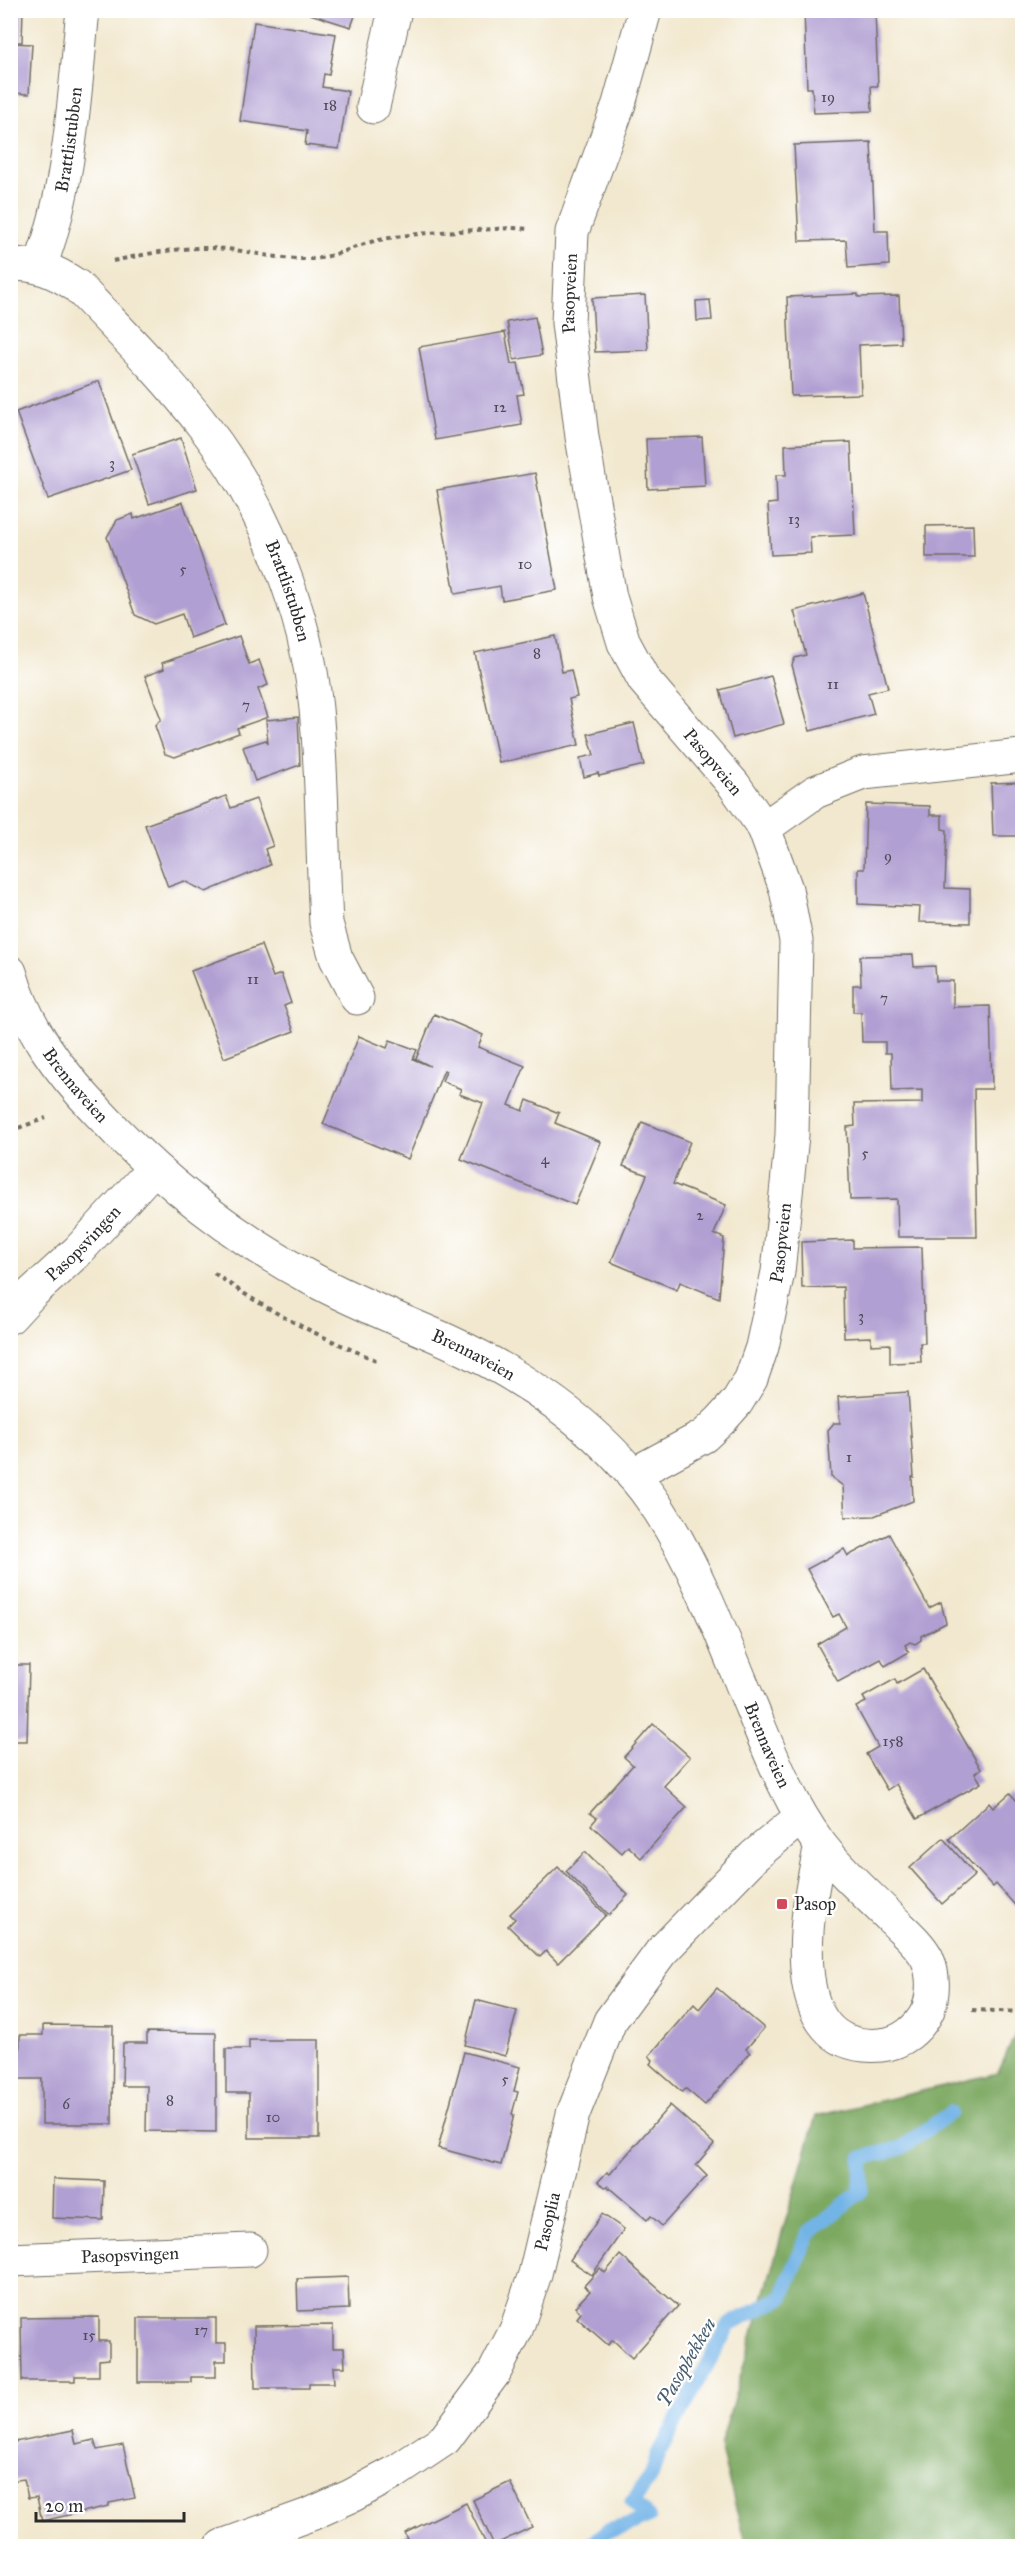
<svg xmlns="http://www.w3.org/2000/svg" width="1033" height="2557" viewBox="0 0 1033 2557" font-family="'IM FELL Great Primer',serif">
	<rect width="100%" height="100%" fill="#fff"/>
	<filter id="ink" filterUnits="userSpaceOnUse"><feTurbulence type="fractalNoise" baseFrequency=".0167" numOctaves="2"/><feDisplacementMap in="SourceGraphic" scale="12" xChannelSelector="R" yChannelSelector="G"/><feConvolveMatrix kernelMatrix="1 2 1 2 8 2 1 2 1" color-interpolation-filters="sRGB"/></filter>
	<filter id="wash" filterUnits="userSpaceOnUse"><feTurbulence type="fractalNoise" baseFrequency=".008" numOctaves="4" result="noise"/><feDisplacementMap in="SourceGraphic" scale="24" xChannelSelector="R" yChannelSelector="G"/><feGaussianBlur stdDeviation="1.35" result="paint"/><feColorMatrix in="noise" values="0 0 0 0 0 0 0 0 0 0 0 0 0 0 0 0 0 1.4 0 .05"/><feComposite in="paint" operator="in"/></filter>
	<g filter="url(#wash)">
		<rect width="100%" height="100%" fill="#f2e8cf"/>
		<path fill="#7ba860" stroke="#536a46" stroke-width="1.5" d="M1022,2019V2546H746L720,2447L816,2116L998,2073Z"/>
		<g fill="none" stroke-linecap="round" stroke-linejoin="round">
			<path stroke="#73b4e7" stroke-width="15" d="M589,2546L607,2531L630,2525L648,2517L632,2502L651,2477L658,2454L729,2325L782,2297L809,2233L861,2191L862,2158L901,2148L950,2113"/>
		</g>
		<g id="blocks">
			<g fill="#b09fd2">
				<path d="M10,10H23L22,42H10Z"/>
				<path d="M311,10H357L351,27L310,14Z"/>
				<path d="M804,10H875L878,86H871L872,111L814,113L812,88H807Z"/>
				<path d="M254,22L336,34L329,75L324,74L322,87L348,91L339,149L305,145L307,131L240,121Z"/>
				<path d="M10,43L32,44L29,94L10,93Z"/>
				<path d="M10,103H16L13,157H10Z"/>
				<path d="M871,142L875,231H888L889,265L848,268L846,240L799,241L794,145Z"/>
				<path d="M858,294V297L899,296L901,343L859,345L861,394L791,396L787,297Z"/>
				<path d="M645,295L648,350L595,352L592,298Z"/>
				<path d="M710,300L712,320L697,321L696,301Z"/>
				<path d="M535,317L542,355L514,360L507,322Z"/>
				<path d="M505,332L511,364L518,363L524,394L517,395L522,425L435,440L419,347Z"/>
				<path d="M99,381L131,470L48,499L16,412Z"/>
				<path d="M702,437L705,486L648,489L646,439Z"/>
				<path d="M181,438L197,489L149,504L132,454Z"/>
				<path d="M851,442L855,535L810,537L811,553L771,555L768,504L777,503L776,475H786L785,445Z"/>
				<path d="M535,473L557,590L502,600L500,586L455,594L437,490Z"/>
				<path d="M183,502L225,625L190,638L182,614L154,624L135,615L107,537L117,520L133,514L134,519Z"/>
				<path d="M973,525L974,557H926V526Z"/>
				<path d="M863,593L888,688L868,693L874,714L810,731L792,665L795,658L806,655L794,611Z"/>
				<path d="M239,636L249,664L259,660L268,685L258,689L268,717L237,728L239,733L175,757L165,754L155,726L161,719L145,676L164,669L162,663Z"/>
				<path d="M555,636L562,672L571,670L577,697L569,699L579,745L499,763L475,653Z"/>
				<path d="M771,676L784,724L733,738L720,690Z"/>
				<path d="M298,717L300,765L255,781L243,747L266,740L268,744L266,720Z"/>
				<path d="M634,723L644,765L599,776L598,773L584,777L580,758L594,755L588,734Z"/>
				<path d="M1022,782V836H993L991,783Z"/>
				<path d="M226,796L231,808L256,799L273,846L265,849L270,865L206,892L184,881L168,887L145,825Z"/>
				<path d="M866,804L930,806V815H942V829L947,830L945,888L970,889V923L919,922L920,907L858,904V869H864Z"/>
				<path d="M261,945L273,977L281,974L291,1003L284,1006L294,1031L224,1058L191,971Z"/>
				<path d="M913,955L914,967L935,966L936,981H953V1007L990,1006L992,1089H974L977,1237H898L897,1199L850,1200L847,1127L855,1126L854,1104L922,1103V1090L892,1091L891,1053H885V1042H862L861,1012H853V985H861L860,956Z"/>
				<path d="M434,1014L483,1035L478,1047L525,1066L509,1105L523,1111L527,1100L559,1113L555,1123L601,1142L575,1205L461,1159L483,1103L459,1094L461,1089L442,1081L446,1071L444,1070L408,1159L323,1124L359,1036L387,1048L390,1040L417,1050L413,1059L430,1066L416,1059Z"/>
				<path d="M642,1122L690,1142L673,1184L726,1205L714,1234L724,1238L719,1298L680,1282L677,1290L611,1262L647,1175L623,1166Z"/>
				<path d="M853,1240V1248L922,1247L925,1343H920L921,1362L890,1363V1344L871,1345V1337L844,1338L843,1287L802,1288L801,1242Z"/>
				<path d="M908,1392L914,1477H912L913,1501L874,1516L845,1517L843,1486L831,1477L828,1430L834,1423H840L838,1397Z"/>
				<path d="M889,1534L929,1608L941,1602L946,1623L921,1636V1640L915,1644L910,1642L905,1645L909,1652L885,1666L881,1659L838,1682L817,1644L846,1627L839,1614L833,1617L807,1569L844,1549L848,1556Z"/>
				<path d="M10,1665H29L27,1741H10Z"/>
				<path d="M923,1669L981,1769L975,1773L981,1783L917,1819L896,1784L887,1790L866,1754L878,1747L856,1707L866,1702L863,1697L895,1679L897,1684Z"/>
				<path d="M653,1724L690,1757L664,1786L687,1807L641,1858L628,1846L622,1853L591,1825L597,1818L590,1813L633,1765L624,1757Z"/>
				<path d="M1010,1793L1022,1807V1913L996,1884L993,1887L949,1839L989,1803L993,1808Z"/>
				<path d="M943,1838L975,1875L942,1904L910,1868Z"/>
				<path d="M585,1852L628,1895L609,1915L566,1871Z"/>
				<path d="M558,1867L606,1915L558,1963L546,1951L540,1957L508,1926L515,1919L510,1914Z"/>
				<path d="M717,1988L764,2028L746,2049L750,2053L705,2105L686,2089L682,2092L650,2064L653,2060L649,2056L694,2004L699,2009Z"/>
				<path d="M476,2000L517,2011L505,2056L465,2045Z"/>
				<path d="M43,2025L113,2026L112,2124H42V2079H19L20,2035H43Z"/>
				<path d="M147,2032L216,2033V2132L146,2131L147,2086H122L123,2043H147Z"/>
				<path d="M249,2040H319V2138H249V2093H226V2049H249Z"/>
				<path d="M464,2052L520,2067L514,2091L518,2092L512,2114L514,2115L501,2165L438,2148Z"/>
				<path d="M670,2105L714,2144L696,2165L707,2176L662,2226L651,2216L647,2220L607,2186L605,2187L598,2182L607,2172L610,2174Z"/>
				<path d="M53,2179L104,2181L103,2220L52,2218Z"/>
				<path d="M602,2214L624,2229L592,2275L570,2260Z"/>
				<path d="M620,2255L678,2306L632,2358L613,2340L608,2345L577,2318L581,2313L575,2307L590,2291L584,2286L600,2268L605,2273Z"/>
				<path d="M348,2277L349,2309L298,2311L297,2279Z"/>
				<path d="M99,2317V2341H109V2359L99,2360V2376H75V2381H22L21,2318Z"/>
				<path d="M138,2318H216V2343H226V2361H216V2377H191V2382H138Z"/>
				<path d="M333,2325V2348H344L345,2367H333L334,2383H309V2388H255L254,2326Z"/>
				<path d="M73,2430L76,2444L94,2440L97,2450L123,2445L135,2498L109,2503V2506L42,2521L37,2497L28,2498L24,2479L10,2481V2443Z"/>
				<path d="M510,2482L532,2527L494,2545L473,2500Z"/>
				<path d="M466,2503L487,2546H404L401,2541L408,2539L405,2533Z"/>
			</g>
		</g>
	</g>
	<g filter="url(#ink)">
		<use href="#blocks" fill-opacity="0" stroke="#716d64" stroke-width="1.5"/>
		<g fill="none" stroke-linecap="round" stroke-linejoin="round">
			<g stroke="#716d64" stroke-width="35">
				<g id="minor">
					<path d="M373,107L395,10"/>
					<path id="s1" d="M10,264C38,264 55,271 77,286C121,332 167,378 205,428C264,504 307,614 316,709C323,780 322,852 326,923L336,958L357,998"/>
					<path id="s2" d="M40,266C71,186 74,95 83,10"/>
					<path d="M764,828L815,792L863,773L1022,756"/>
					<path id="s3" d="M10,972C25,1026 60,1072 98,1112C160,1179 232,1236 312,1279C356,1303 403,1321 448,1341C530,1379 609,1434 659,1510C699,1572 724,1641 752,1709C771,1755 789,1802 819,1843C840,1871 867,1894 892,1919C904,1931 919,1943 927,1958C934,1974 934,1994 928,2010C919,2029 902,2043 881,2045C778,2054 807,1905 821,1846"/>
					<path id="s4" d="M10,1317L32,1293L78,1251L154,1168"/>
					<path id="s5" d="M632,1475L704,1436L721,1420L737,1402L751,1379L762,1347L778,1272L792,1135L796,941L786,889L764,828L734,785L644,680L624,643L610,597L582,437L568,323L572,232L619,104L645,10"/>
					<path id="s6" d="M10,2260L250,2250"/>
					<path id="s7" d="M222,2546L311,2514L351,2496L394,2473L445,2439L494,2373L516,2330L535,2274L573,2114L610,2021L661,1952L754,1856L801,1817"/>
				</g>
			</g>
			<g stroke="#716d64" stroke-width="4" stroke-dasharray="4.5 4.5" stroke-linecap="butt">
				<path d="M113,261C151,253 188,245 227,249C254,252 281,260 308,259C333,259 355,245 379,240C422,231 468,231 512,228L529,229"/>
				<path d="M10,1131L46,1118"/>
				<path d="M214,1273C268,1312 316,1335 376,1360"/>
				<path d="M972,2010L1022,2012"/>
			</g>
			<use href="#minor" stroke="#fff" stroke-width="33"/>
		</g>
	</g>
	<rect fill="#d1495b" stroke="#fff" stroke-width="2" x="776" y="1898" width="12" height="12" rx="3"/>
	<g text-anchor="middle" stroke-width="4.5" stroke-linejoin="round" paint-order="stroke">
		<g font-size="15" fill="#4c4855">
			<text x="828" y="102">19</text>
			<text x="330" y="110">18</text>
			<text x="500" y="412">12</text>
			<text x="112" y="468">3</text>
			<text x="794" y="524">13</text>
			<text x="525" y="569">10</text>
			<text x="183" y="574">5</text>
			<text x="537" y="658">8</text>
			<text x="833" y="689">11</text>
			<text x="246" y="710">7</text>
			<text x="888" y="861">9</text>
			<text x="253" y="984">11</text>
			<text x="884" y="1003">7</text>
			<text x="865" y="1158">5</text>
			<text x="545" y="1164">4</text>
			<text x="700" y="1220">2</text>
			<text x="861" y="1321">3</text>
			<text x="849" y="1462">1</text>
			<text x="893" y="1746">158</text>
			<text x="505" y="2084">5</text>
			<text x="170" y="2105">8</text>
			<text x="66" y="2109">6</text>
			<text x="273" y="2122">10</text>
			<text x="201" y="2335">17</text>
			<text x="89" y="2340">15</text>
		</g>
		<g font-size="18" fill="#2b2b2b" stroke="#fff">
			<text dy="6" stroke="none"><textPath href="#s2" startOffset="130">Brattlistubben</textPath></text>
			<text dy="6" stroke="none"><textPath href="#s5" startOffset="1304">Pasopveien</textPath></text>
			<text dy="6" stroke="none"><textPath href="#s1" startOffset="447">Brattlistubben</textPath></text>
			<text transform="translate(713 762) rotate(50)" y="6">Pasopveien</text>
			<text dy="6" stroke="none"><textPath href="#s3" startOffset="132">Brennaveien</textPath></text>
			<text dy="6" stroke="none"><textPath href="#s4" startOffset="104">Pasopsvingen</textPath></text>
			<text dy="6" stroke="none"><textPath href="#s5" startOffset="296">Pasopveien</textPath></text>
			<text dy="6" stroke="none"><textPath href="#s3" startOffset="618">Brennaveien</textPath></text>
			<text dy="6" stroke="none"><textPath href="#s3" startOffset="1122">Brennaveien</textPath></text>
			<text dy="6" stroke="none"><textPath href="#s7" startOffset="492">Pasoplia</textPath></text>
			<text dy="6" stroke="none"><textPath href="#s6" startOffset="120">Pasopsvingen</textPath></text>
		</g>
		<g font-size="18" fill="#2b2b2b" stroke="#fff" text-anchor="start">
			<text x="794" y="1910">Pasop</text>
		</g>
		<g font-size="20" font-style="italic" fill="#445b6d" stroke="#fff">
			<text transform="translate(686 2362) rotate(-60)" y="7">Pasopbekken</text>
		</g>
	</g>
	<rect width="1033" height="2557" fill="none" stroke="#fff" stroke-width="36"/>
	<path d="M36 2512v9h148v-9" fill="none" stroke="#2b2b2b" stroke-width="3"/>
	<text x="45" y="2512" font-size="18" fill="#2b2b2b" stroke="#ffffff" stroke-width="4.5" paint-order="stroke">20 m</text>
</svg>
